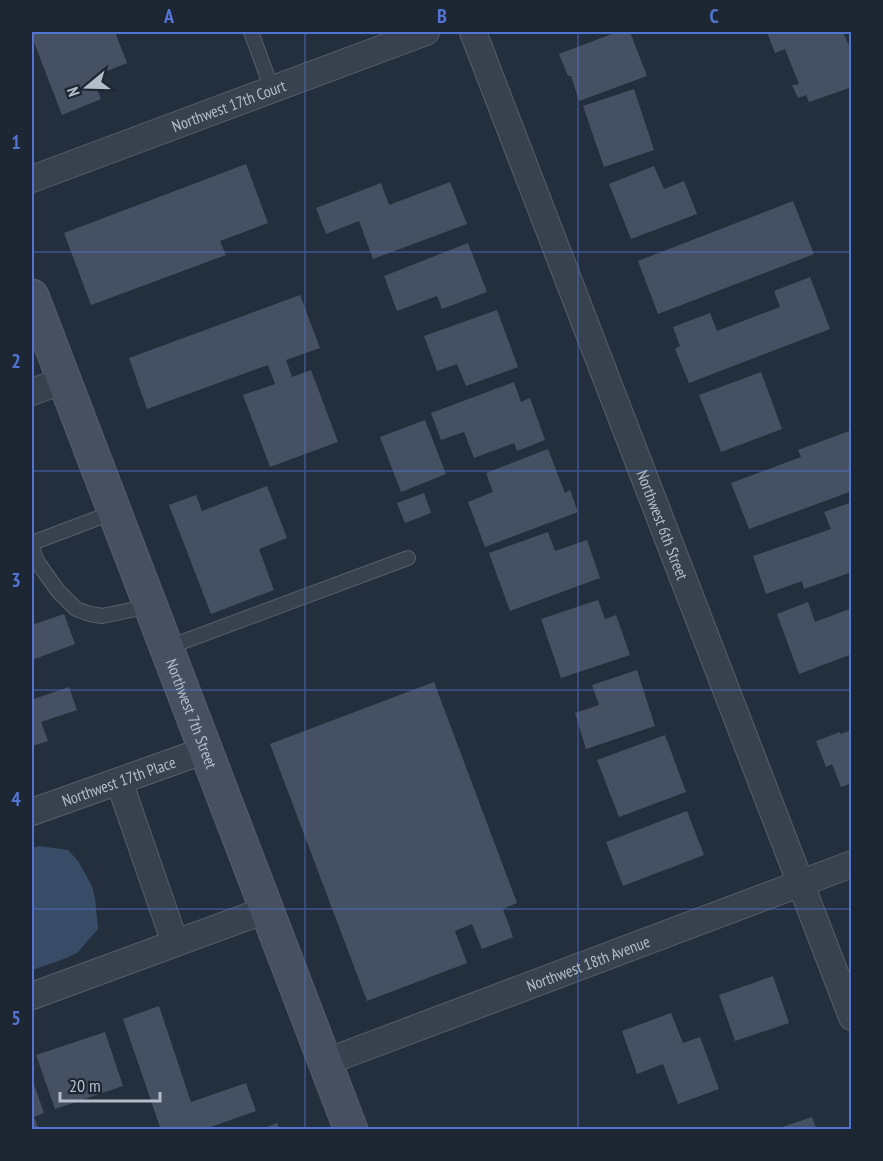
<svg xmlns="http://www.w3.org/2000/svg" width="883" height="1161" viewBox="0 0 883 1161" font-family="'PT Sans Narrow',sans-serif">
	<rect width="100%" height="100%" fill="#242f3e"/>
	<path fill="#394c67" d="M39,846L68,850L78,861L92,886L95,898L98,929L77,953L64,959L32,970V848Z"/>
	<g fill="#455162">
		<path d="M32,32H115L127,63L92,77L101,99L62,115L32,37Z"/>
		<path d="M617,32H630L647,76L579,101L571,76H568L559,54Z"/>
		<path d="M767,32H843L852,53V87L809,102L806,95L798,98L792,85L799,84L785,49L775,53Z"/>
		<path d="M634,89L654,150L604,167L583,106Z"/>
		<path d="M246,164L268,223L220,241L226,255L91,305L64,233Z"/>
		<path d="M654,166L664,189L684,181L697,214L631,239L609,184Z"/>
		<path d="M450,182L467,224L373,259L359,221L326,234L316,208L381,183L389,205Z"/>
		<path d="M793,201L814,254L658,314L638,261Z"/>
		<path d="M468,243L487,292L442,309L437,296L397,311L384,276Z"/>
		<path d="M810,277L830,329L689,383L675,349L680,346L673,327L710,313L717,331L780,307L774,291Z"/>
		<path d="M300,295L320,348L286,360L292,377L311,370L338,442L270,467L243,395L275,384L268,365L147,409L129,358Z"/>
		<path d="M497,310L518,367L466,386L457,364L437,371L424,336Z"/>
		<path d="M761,372L782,429L721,452L699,395Z"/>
		<path d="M514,382L521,402L530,398L545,440L517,451L514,443L474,458L464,432L441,440L431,413Z"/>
		<path d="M425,420L446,474L401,492L380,437Z"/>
		<path d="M852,430V491L749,529L731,483L801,457L798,450Z"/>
		<path d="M548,449L565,493L570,490L578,512L485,547L468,502L493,492L486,473Z"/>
		<path d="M267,486L287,538L259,549L274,590L211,614L169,505L196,495L202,511Z"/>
		<path d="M424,493L431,513L405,523L397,503Z"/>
		<path d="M852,502V572L804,589L802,581L766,594L753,556L831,529L824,512Z"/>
		<path d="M548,532L555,551L587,540L600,578L510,611L489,553Z"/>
		<path d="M598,600L605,619L616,615L630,655L561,678L541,619Z"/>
		<path d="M808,602L815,622L852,608V654L799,674L777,614Z"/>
		<path d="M64,614L75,644L32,660V625Z"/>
		<path d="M637,670L655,726L586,749L575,713L599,705L592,685Z"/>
		<path d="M434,682L517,903L503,909L513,937L482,949L472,924L455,931L467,963L367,1001L270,744Z"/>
		<path d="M69,687L77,710L41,722L48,741L32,746V693L34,699Z"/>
		<path d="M852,730V783L841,787L832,764L826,767L816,741L840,732V734Z"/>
		<path d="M665,735L686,792L619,817L597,760Z"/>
		<path d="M687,811L704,855L623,886L606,842Z"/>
		<path d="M773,976L789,1023L735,1041L719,995Z"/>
		<path d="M159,1006L191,1102L246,1083L256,1111L202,1130H161L123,1019Z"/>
		<path d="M671,1013L683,1043L700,1037L719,1089L678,1104L663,1064L637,1074L622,1031Z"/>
		<path d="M105,1032L123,1086L55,1109L36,1055Z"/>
		<path d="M32,1079L44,1113L34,1117L39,1130H32Z"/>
		<path d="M812,1117L817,1130H777L776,1129Z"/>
		<path d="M277,1123L280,1130H261V1129Z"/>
	</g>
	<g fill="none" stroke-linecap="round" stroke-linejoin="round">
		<g stroke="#565f6c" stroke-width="16">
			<g id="service">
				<path d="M251,32L272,89"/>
				<path d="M32,543L114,512"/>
				<path d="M32,546L36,560L58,591L76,609L90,614L102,616L150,606"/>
				<path d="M166,648L408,558"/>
			</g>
		</g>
		<g stroke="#565f6c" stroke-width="28">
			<g id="minor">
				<path id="s1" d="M473,32L852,1017"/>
				<path id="s2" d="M32,179L426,32"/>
				<path d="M32,392L64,380"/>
				<path d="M119,781L175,943"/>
				<path id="s3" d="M32,812L206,750"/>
				<path d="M32,996L266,910"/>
				<path id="s4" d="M326,1062L852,864"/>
			</g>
		</g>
		<g stroke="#565f6c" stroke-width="35">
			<g id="secondary">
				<path id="s5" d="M32,296L351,1130"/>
			</g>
		</g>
		<use href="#service" stroke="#38414e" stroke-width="14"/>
		<use href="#minor" stroke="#38414e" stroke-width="26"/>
		<use href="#secondary" stroke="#465061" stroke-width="33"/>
	</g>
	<path fill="none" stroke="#5274d3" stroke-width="1.5" stroke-opacity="0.55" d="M305,32V1130M578,32V1130M32,252H852M32,471H852M32,690H852M32,909H852"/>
	<g text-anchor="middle" stroke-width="5" stroke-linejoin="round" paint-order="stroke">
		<g font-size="16" fill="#b4bcc9" stroke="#1d2633">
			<text dy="6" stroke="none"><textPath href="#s2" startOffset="210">Northwest 17th Court</textPath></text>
			<text dy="6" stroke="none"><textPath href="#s1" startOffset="528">Northwest 6th Street</textPath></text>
			<text dy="6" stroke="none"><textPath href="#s5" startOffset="447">Northwest 7th Street</textPath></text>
			<text dy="6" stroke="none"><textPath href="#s3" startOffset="92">Northwest 17th Place</textPath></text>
			<text dy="6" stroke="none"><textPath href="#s4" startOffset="280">Northwest 18th Avenue</textPath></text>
		</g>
	</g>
	<rect width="883" height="1161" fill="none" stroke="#1d2633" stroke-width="66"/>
	<g transform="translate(87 87) rotate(251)" stroke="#1d2633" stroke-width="4.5" paint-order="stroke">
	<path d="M0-4.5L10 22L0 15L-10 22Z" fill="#b4bcc9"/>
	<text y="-9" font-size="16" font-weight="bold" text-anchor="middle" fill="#b4bcc9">N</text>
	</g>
	<path d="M60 1092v9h100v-9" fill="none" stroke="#b4bcc9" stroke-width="3"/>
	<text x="69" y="1092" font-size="18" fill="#b4bcc9" stroke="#1d2633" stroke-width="4.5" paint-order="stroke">20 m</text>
	<rect x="33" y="33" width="817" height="1095" fill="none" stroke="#5274d3" stroke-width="2"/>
	<g font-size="20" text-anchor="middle" font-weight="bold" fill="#5274d3">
		<text x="169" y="23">A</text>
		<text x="442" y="23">B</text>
		<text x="714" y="23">C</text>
		<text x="16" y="149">1</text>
		<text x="16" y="368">2</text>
		<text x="16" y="587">3</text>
		<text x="16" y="806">4</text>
		<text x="16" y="1025">5</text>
	</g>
</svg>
